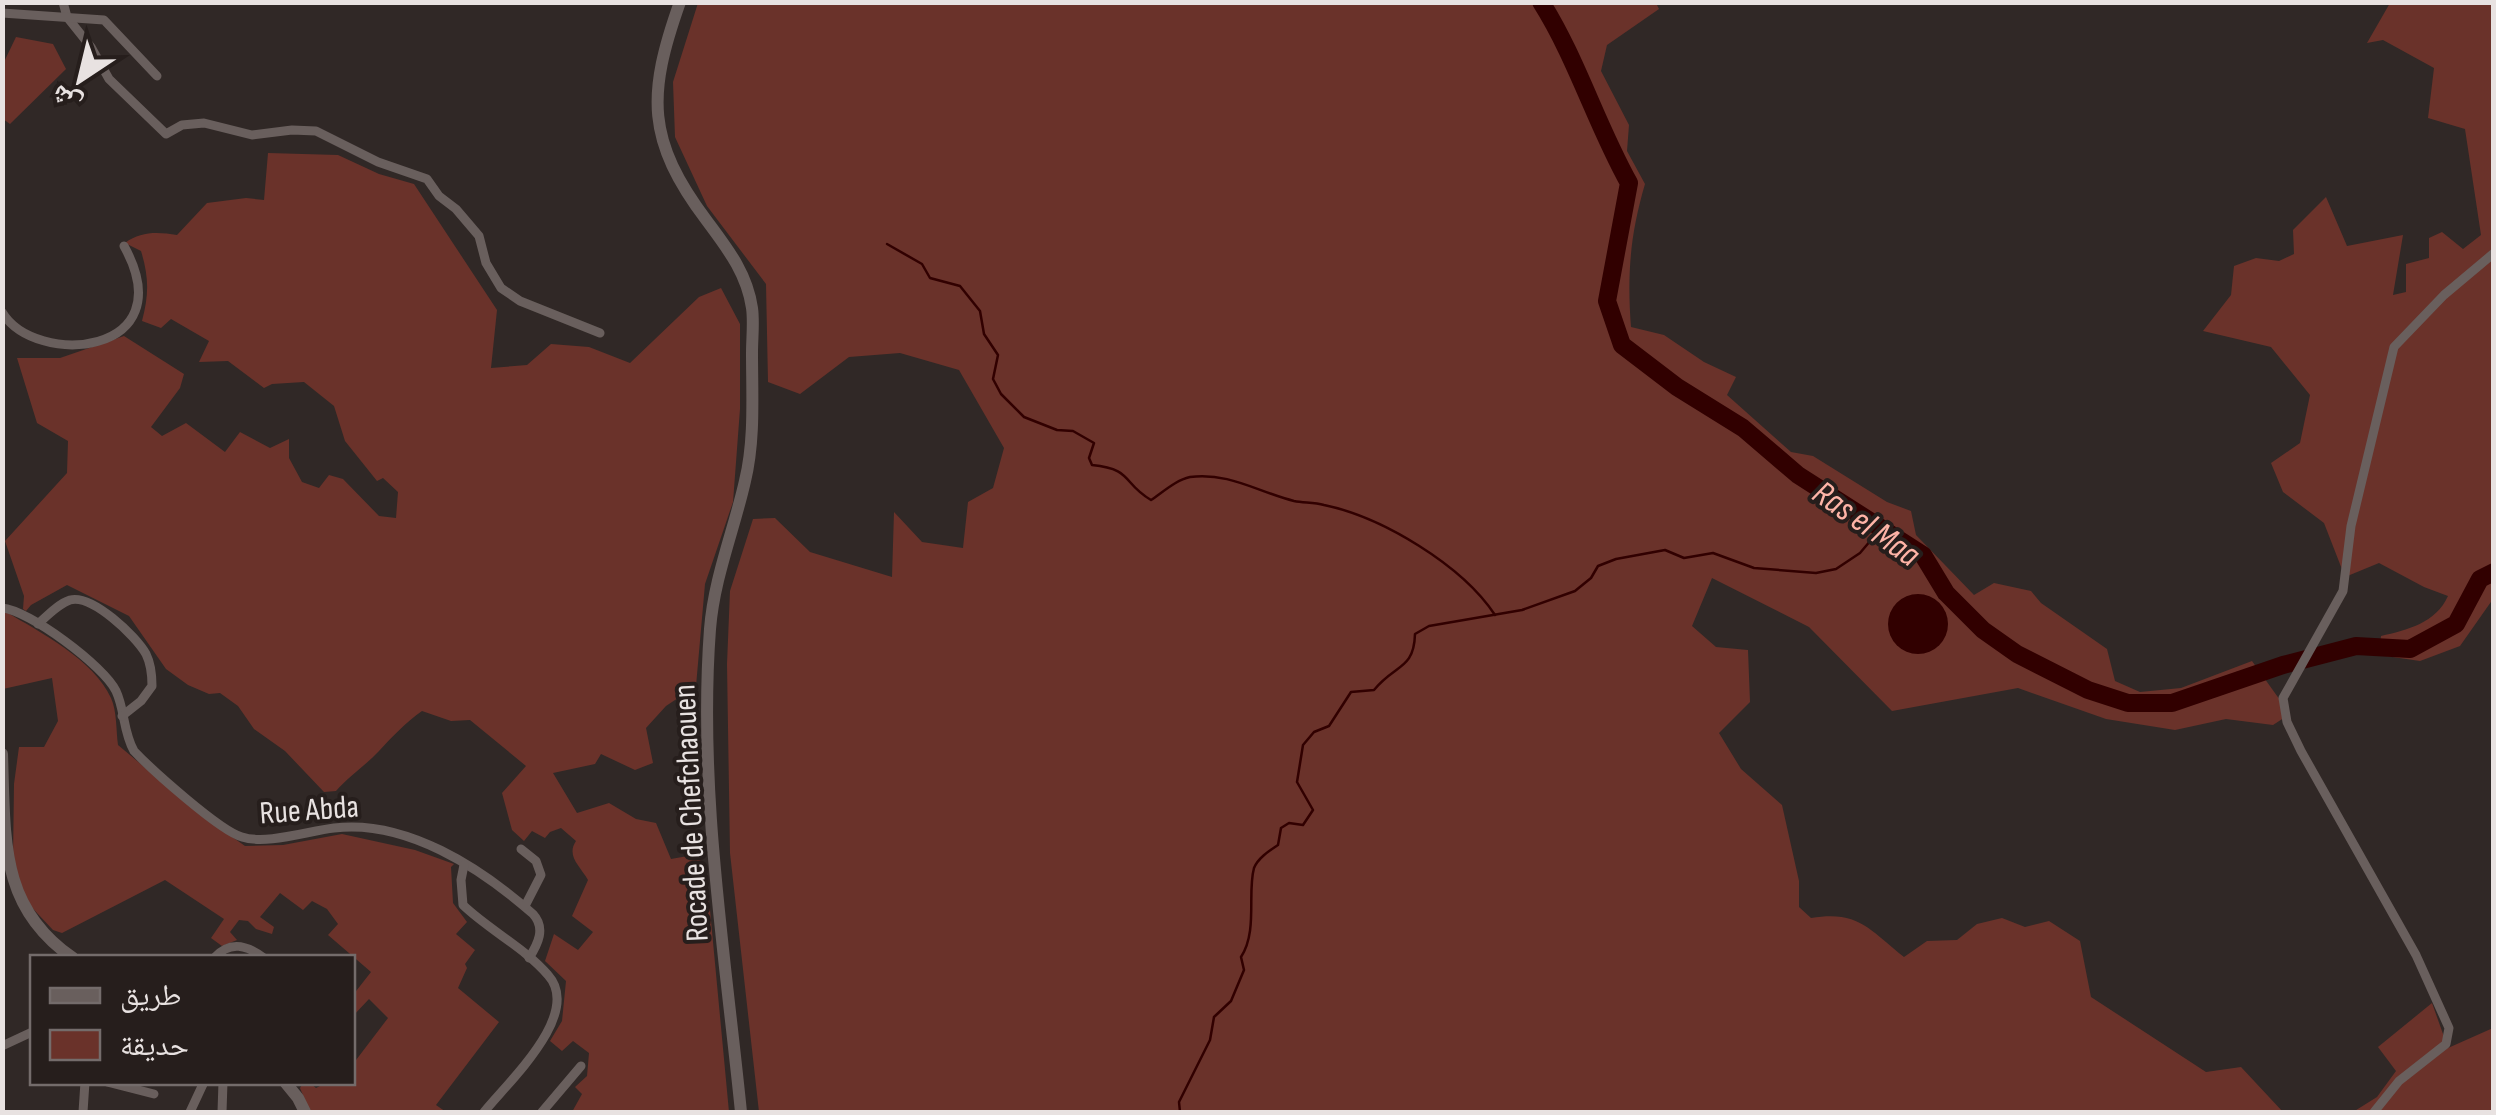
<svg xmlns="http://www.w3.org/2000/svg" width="2496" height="1115" viewBox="0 0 2496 1115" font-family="'Sofia Sans Condensed','Noto Naskh Arabic',sans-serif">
	<rect width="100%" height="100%" fill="#302826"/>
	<g fill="#6a322a">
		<path d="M698,3H1656L1659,9L1607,45L1601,71L1629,125L1627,151L1645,184C1630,235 1627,275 1631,327L1664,335L1704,362L1736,377L1727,395L1791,452L1813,456L1887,502L1911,511L1916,535L1974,595L1994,583L2031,591L2041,603L2107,649L2115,681L2140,692L2181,688L2252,661L2290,714L2273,725L2226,719L2175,730L2106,719L2018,688L1892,711L1809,627L1712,578L1692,626L1716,647L1748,650L1750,702L1719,733L1741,769L1782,805L1799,881V907L1811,918C1858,910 1869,929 1904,957L1927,941L1957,940L1977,924L2002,918L2025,927L2049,921L2080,941L2091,997L2206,1072L2241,1067L2283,1112H759L730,853L727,664L730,591L753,519L775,518L810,552L892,577L894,512L922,542L963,548L968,502L993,488L1004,448L959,370L900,353L849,357L800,394L768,382L766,284L707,206L675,137L673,82Z"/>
		<path d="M2390,3H2493V599L2460,646L2420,661L2379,655L2381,636C2407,630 2436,623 2448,596L2424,587L2379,563L2345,577L2324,523L2283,492L2271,463L2300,443L2310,395L2271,347L2203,331L2231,295L2234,266L2256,258L2279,261L2294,254L2293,230L2326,197L2347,246L2403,235L2393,295L2406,292V264L2429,258V238L2442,232L2463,249L2481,235L2465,129L2428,118L2434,68L2383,40L2367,43Z"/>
		<path d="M16,37L53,44L66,69L10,124L3,119V64Z"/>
		<path d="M268,153L338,155L379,174L414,184L497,310L491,368L527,365L551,344L589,347L630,363L699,297L721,288L740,324V409L733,502L705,584L696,686L666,706L646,728L653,763L635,770L601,754L595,764L553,773L577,813L609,803L636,819L656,823L671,859L699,854L710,910L729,1112H572L582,1094L575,1087L587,1076L589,1053L573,1041L562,1051L550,1041L562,1021L566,981L545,961L554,934L578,950L593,932L572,916L588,880C580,866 566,856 576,841L561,828L550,832L545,838L532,831L524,841L512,830L502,793L526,766L470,720L451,721L422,711C405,723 393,736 379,751C365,766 349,776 336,791L324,792L285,751L254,729L238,706L220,693L209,694L188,685L166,669L129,616L67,585L31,605L26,611L23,609L24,596L5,541L67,473L68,441L37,423L17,358H60L124,336L184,374L180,388L151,427L162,436L186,423L225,452L240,432L270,448L289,439V458L302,482L319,488L329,475L343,479L379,516L396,518L398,492L383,478L377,481L345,441L334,406L304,382L272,384L264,388L228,361L199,362L209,341L171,319L161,328L142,321C149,295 149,277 141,251L125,243C141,231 158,232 177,235L207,203L246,198L264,200Z"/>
		<path d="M6,612C40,632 94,660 111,698C117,711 116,730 118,745L204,817L245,846L283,845L342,834L415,850L454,864L451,867L453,903L467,922L456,934L475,950L465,964L467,968L458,988L499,1022L436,1105L446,1112H310L300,1088L303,1083H310L316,1088L326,1083L352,1082L353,1064L388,1018L369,999L353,1016V995L371,972L328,935L338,924L327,909L312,901L303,910L280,893L260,917L274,927L272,934L256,929L248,921L239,920L230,932L237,940L222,946L211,938L224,919L165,880L62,933L53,930L22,897L13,860L14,784L19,747H44L58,721L52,678L3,689L2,613Z"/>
		<path d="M2432,1003L2448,1048L2493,1028V1112H2353L2377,1097L2396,1071L2378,1047Z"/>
	</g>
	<circle fill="#310000" cx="1918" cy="624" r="30"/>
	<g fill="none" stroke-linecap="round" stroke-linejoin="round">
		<g stroke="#310000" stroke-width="2.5">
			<path d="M887,244L922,264L930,278L960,286L980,311L984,334L998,355L993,379L1001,394L1024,417L1057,430L1073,431L1094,443L1089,458L1092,465C1133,469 1122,483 1151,500C1163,492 1176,480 1190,477C1229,472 1258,492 1294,501C1304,503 1314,502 1324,505C1382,517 1462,565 1495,615"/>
			<path d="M1180,1112L1179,1102L1210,1040L1214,1017L1231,1001L1244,970L1241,957C1258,931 1247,893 1254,868C1258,858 1269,851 1278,845L1281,828L1289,823L1303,825L1313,810L1297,782L1303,745L1314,732L1329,726L1351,692L1374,690C1395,664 1414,670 1415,634L1429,626L1522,610L1575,591L1591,578L1598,566L1616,559L1665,550L1684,558L1713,553L1754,568L1816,573L1836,569L1860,553L1882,527"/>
		</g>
		<path stroke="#310000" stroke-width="18" d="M1541,2C1577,59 1596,124 1629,183L1607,301L1622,345L1677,387L1743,428L1798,475L1923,555L1946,593L1983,630L2017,654L2088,690L2128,703H2172L2283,665L2356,646L2410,649L2456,624L2480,579L2494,572"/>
		<g stroke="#695f5d" stroke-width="9">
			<path d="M63,2L67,17L91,47L109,79L166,134L182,125L204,123L252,135L292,130L316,131L378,162L427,179L439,196L456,209L479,236L486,263L501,288L520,301L600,333"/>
			<path d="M2,13L104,20L157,76"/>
			<path d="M2,312C35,368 185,356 124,246"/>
			<path d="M2,608C29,610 104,666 116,691C125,710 123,732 134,751C152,770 220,831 242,837C266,845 308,831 334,828C406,819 481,868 533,914C546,928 538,944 529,958"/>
			<path d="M38,624C47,616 58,604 70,600C92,594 136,636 146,654C151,664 152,675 152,686L141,701L122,716"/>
			<path d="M521,849L536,861L541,875L525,906"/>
			<path d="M464,865L461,880L463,905C489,930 525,948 548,975C583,1014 508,1082 484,1112"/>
			<path d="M214,958C230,940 247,945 264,958"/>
			<path d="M2,1046L32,1032"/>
			<path d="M107,1082L154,1094"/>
			<path d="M83,1112L85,1082"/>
			<path d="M190,1112L204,1082"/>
			<path d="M222,1112L223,1082"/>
			<path d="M542,1112L581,1066"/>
			<path d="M2374,1112L2399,1081L2446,1044L2449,1028L2416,955L2301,751L2287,722L2283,698L2343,591L2351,526L2394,347L2444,295L2494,253"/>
		</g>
		<g stroke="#695f5d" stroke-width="12">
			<path d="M680,2C647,95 646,140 707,221C727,248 747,273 752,308C754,322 752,338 752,353C752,395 755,440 745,481C734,530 714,578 710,629C698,789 725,953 741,1112"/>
			<path d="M2,754C5,842 0,908 73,958"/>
			<path d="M285,1082L298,1098L305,1112"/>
		</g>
	</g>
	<g text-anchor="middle" stroke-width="8" stroke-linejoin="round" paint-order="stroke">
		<g font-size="32" fill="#e8e2e1" stroke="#261e1c">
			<text transform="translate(309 809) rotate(-4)" y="11">Rue Abda</text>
			<text transform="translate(690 813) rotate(-93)" y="11">Rocade de Chefchaouen</text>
		</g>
		<g font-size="35" font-style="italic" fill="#feb4a7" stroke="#261e1c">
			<text transform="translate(1867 523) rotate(35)" y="12">Ras el Maa</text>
		</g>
	</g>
	<rect width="2496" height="1115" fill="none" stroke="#e8e2e1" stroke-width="10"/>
	<rect x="30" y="955" width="325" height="130" fill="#261e1c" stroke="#746c6b" stroke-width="2.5"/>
	<rect x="50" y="988" width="50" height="15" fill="#695f5d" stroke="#746c6b" stroke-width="2.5"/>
	<text x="120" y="1005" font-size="30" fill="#e8e2e1">طريق</text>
	<rect x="50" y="1030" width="50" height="30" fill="#6a322a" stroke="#746c6b" stroke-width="2.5"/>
	<text x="120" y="1055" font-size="30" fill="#e8e2e1">حديقة</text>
	<g transform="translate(80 80) rotate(215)" stroke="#261e1c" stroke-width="8" paint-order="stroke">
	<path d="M0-8L18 38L0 25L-18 38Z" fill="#e8e2e1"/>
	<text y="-15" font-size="28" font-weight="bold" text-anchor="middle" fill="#e8e2e1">ش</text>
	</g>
</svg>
